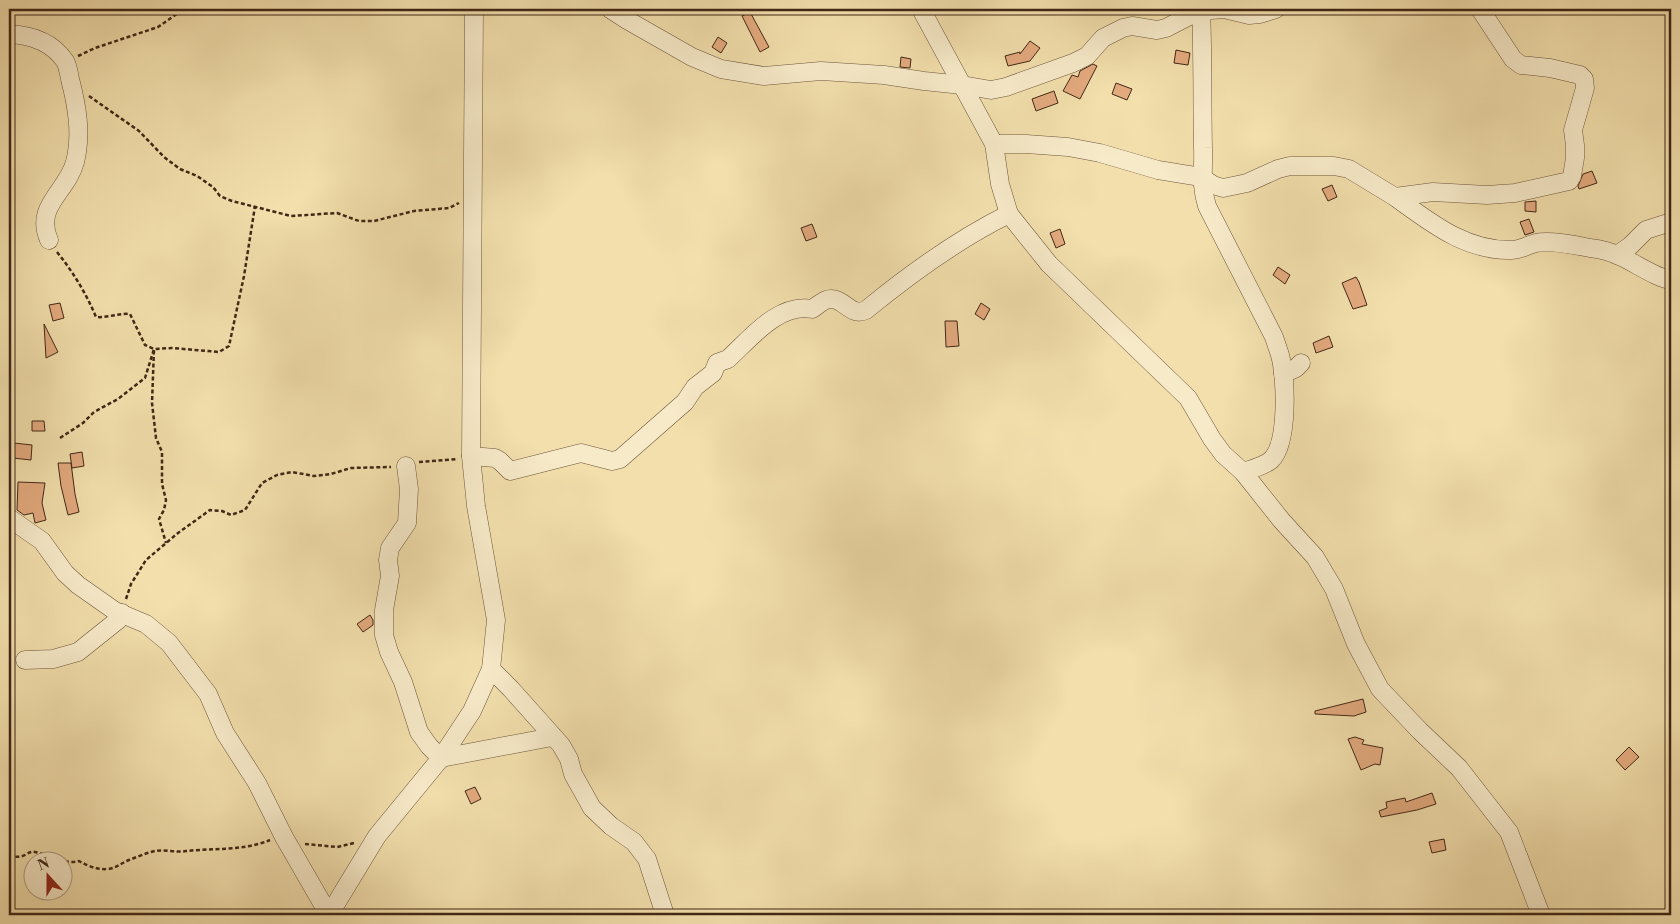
<svg xmlns="http://www.w3.org/2000/svg" width="1680" height="924" viewBox="0 0 1680 924" font-family="'Libre Bodoni',serif">
	<rect width="100%" height="100%" fill="#f2dfac"/>
	<filter id="stains"><feTurbulence type="fractalNoise" baseFrequency=".004" numOctaves="4"/><feColorMatrix values="0 0 0 0 .2 0 0 0 0 .09 0 0 0 0 .02 0 0 0 .5 -.17"/></filter>
	<radialGradient id="worn" r=".72"><stop offset=".6" stop-color="#630" stop-opacity="0"/><stop offset="1" stop-color="#630" stop-opacity=".3"/></radialGradient>
	<g fill="#e3aa7e" stroke="#412716">
		<path d="M750,12L769,47L760,52L742,16Z"/>
		<path d="M718,37L727,43L721,53L712,47Z"/>
		<path d="M1030,41L1040,48L1030,61L1008,66L1005,56L1020,52V54Z"/>
		<path d="M1176,50L1190,53L1188,65L1174,63Z"/>
		<path d="M901,57L911,59L910,68L900,67Z"/>
		<path d="M1093,64L1097,66L1080,99L1063,91L1072,75L1078,77L1080,71Z"/>
		<path d="M1116,83L1132,89L1127,100L1112,94Z"/>
		<path d="M1054,91L1058,103L1036,111L1032,99Z"/>
		<path d="M1592,171L1597,183L1579,189L1578,186L1583,174Z"/>
		<path d="M1332,185L1337,197L1328,201L1322,189Z"/>
		<path d="M1536,201V212L1525,211V202Z"/>
		<path d="M1529,219L1534,232L1525,235L1520,222Z"/>
		<path d="M812,224L817,237L806,241L801,228Z"/>
		<path d="M1060,229L1065,244L1056,248L1050,233Z"/>
		<path d="M1278,267L1290,275L1285,284L1273,275Z"/>
		<path d="M1356,277L1359,282L1367,305L1353,309L1342,283Z"/>
		<path d="M60,303L64,318L53,321L49,305Z"/>
		<path d="M981,303L990,309L984,320L975,314Z"/>
		<path d="M945,321H957L959,346L946,347Z"/>
		<path d="M44,324L58,352L46,358Z"/>
		<path d="M1329,336L1333,347L1316,353L1313,343Z"/>
		<path d="M32,421H44L45,431H32Z"/>
		<path d="M14,443L32,445L31,460L13,458Z"/>
		<path d="M82,452L84,466L72,468L70,454Z"/>
		<path d="M58,463H71L75,494L79,512L68,515L61,486Z"/>
		<path d="M18,482L45,483L42,503L46,520L35,523L33,513L24,515L17,510Z"/>
		<path d="M370,615L373,620V625L363,632L357,624Z"/>
		<path d="M1363,699L1366,712L1354,716L1315,714V711Z"/>
		<path d="M1355,737L1364,740L1362,744L1383,748L1380,765L1375,764L1361,770L1348,739Z"/>
		<path d="M1629,747L1639,757L1625,770L1616,760Z"/>
		<path d="M475,787L481,799L471,804L465,791Z"/>
		<path d="M1432,793L1436,804L1417,810L1381,817L1379,811L1387,808L1386,802L1405,798L1406,802Z"/>
		<path d="M1444,839L1446,850L1432,853L1429,842Z"/>
	</g>
	<g fill="none" stroke-linecap="round" stroke-linejoin="round">
		<g stroke="#6d553c" stroke-width="19">
			<g id="minor">
				<path d="M610,9L627,20L692,57L721,69L764,76L821,71L884,75L924,81L962,85L991,90L1006,87L1073,63L1087,56L1103,38L1123,28L1132,26L1157,30L1166,28L1193,14L1211,10L1224,9L1249,15L1260,14L1276,9"/>
				<path d="M921,9L994,144L1000,184L1009,214L1049,264L1188,398L1212,439L1223,454L1243,472L1282,521L1315,557L1334,589L1356,644L1380,689L1420,731L1459,768L1509,832L1541,915"/>
				<path d="M1201,9C1203,55 1202,102 1203,148C1204,170 1200,183 1207,206L1274,337C1276,343 1278,349 1280,355C1286,377 1289,443 1271,460C1264,466 1252,469 1243,472"/>
				<path d="M9,34C30,35 52,42 65,61C68,66 69,74 70,79C77,106 82,134 75,162C67,192 34,206 49,240"/>
				<path d="M994,144H1026L1068,147L1100,153L1158,170L1201,177L1213,185L1223,188L1247,183L1278,169L1290,166H1334L1349,169L1395,197L1433,192L1487,195L1515,193L1569,181L1572,176L1575,158V145L1573,130L1585,88L1584,79L1580,75L1550,68L1521,65L1513,59L1480,9"/>
				<path d="M1395,197C1430,222 1465,251 1511,250C1521,250 1527,245 1536,243C1550,240 1575,245 1590,248C1599,249 1611,252 1619,256C1634,262 1656,278 1671,280"/>
				<path d="M1617,255L1630,246L1646,230L1671,222"/>
				<path d="M1283,374L1296,368L1301,363"/>
				<path d="M471,456L495,458L500,461L510,471L581,453L612,461L620,459L685,402L695,387L713,373L717,363L728,359C751,338 778,303 812,309C817,306 821,302 826,300C843,294 849,318 866,310C910,274 958,239 1009,214"/>
				<path d="M406,466L409,489L407,523L390,548L388,560L390,576L384,610V635L389,652L403,682L419,732L429,746L441,758L552,737"/>
				<path d="M9,518L42,541L65,573L78,585L115,611L146,624L169,643L208,694L225,733L257,783L284,837L329,915"/>
				<path d="M25,660L53,659L78,652L118,620L122,613"/>
				<path d="M491,669L511,689L561,745L569,759L573,774L592,808L611,826L634,842L647,859L665,915"/>
				<path d="M329,915L377,836L441,758L472,711L491,669L496,620L476,506L471,456L474,9"/>
			</g>
		</g>
		<g stroke="#412716" stroke-width="2.5" stroke-dasharray="4 2.5" stroke-linecap="butt">
			<path d="M78,56L95,48L158,27L184,9"/>
			<path d="M89,96L139,131L164,157L180,169L197,176L213,187L220,196L232,201L291,216L337,213L359,221H374L414,211L449,208L459,203"/>
			<path d="M57,252C73,272 86,293 96,317C108,318 118,313 130,314L145,345L154,349L152,403L156,438L162,452V484L166,500L164,510L159,519L166,543"/>
			<path d="M60,438L83,423L94,412L118,399L145,378L154,349L172,348L219,352L229,346L244,276L255,206"/>
			<path d="M419,462L458,459"/>
			<path d="M126,599L131,584L146,560L178,533L210,510L222,511L231,515L245,510L262,483L277,475L292,472L314,476L331,474L351,468L391,467"/>
			<path d="M305,844L337,847L354,843"/>
			<path d="M9,855C26,861 26,850 35,852C49,855 65,865 79,861C88,866 97,870 108,869C117,868 121,863 129,860C137,857 146,853 155,851C165,849 176,853 186,851C213,848 244,851 270,840"/>
		</g>
		<use href="#minor" stroke="#f7eac9" stroke-width="18"/>
	</g>
	<rect width="1680" height="924" fill="none" stroke="#f2dfac" stroke-width="30"/>
	<rect x="10" y="10" width="1660" height="904" fill="none" stroke="#412716" stroke-width="2.5"/>
	<rect x="15" y="15" width="1650" height="894" fill="none" stroke="#412716"/>
	<g transform="translate(48 876) rotate(339)"><circle r="24" fill="#f7eac9" stroke="#ae9c81"/>
	<path d="M0-4L9 19L0 12L-9 19Z" fill="#8f2418"/>
	<text y="-8" font-size="14" font-weight="bold" text-anchor="middle" fill="#412716">N</text>
	</g>
	<rect width="100%" height="100%" filter="url(#stains)"/>
	<rect width="100%" height="100%" fill="url(#worn)"/>
</svg>
